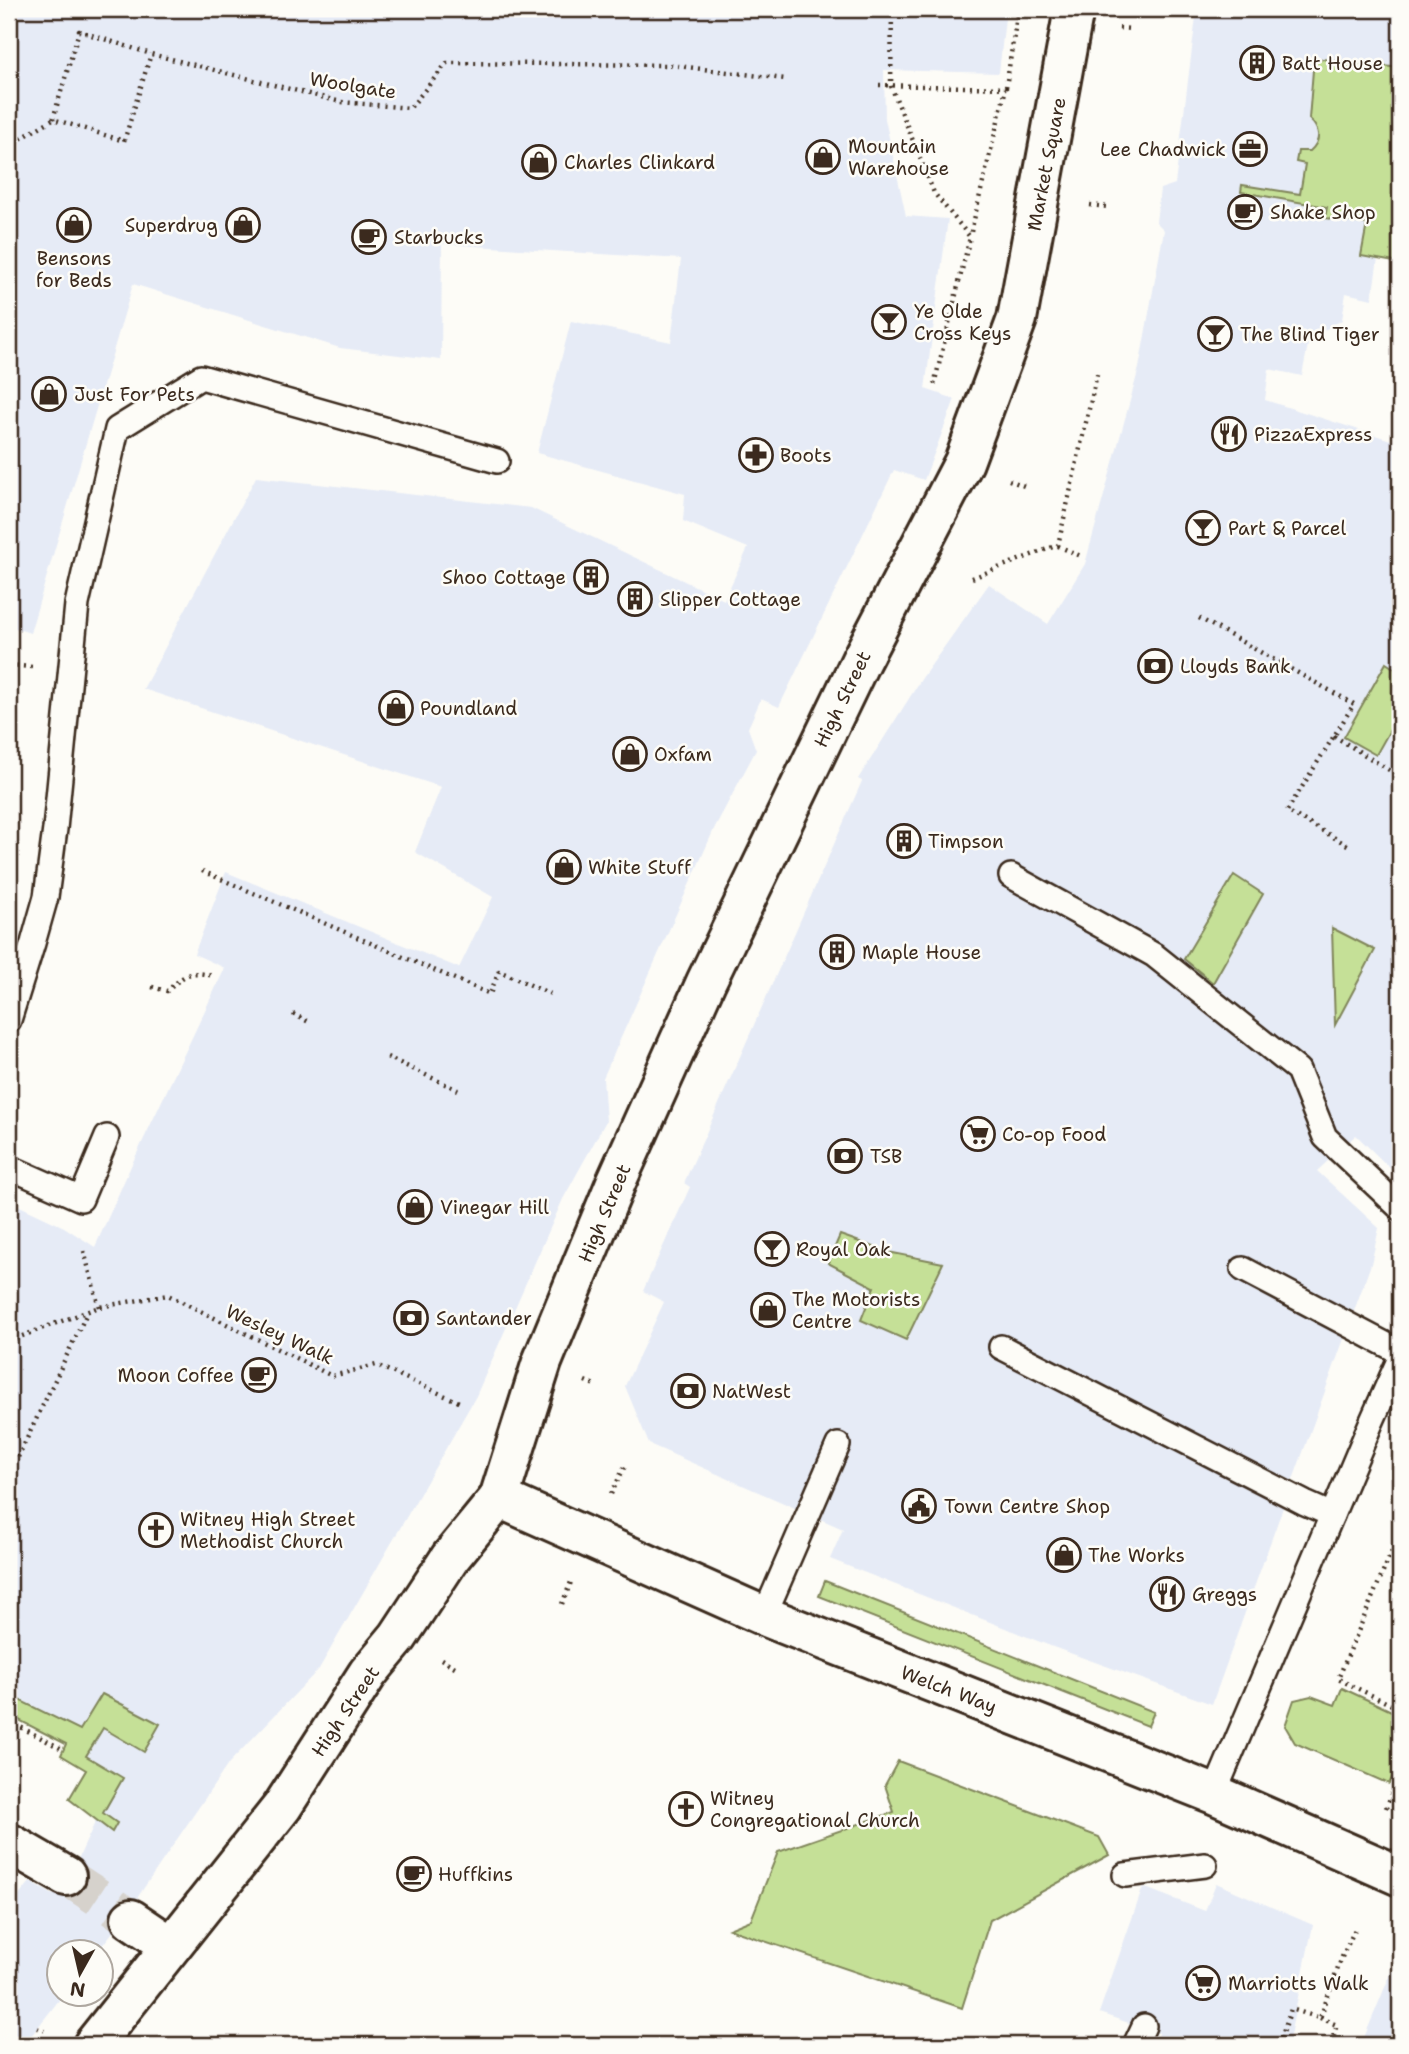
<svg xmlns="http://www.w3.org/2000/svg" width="1409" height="2054" viewBox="0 0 1409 2054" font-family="'Shantell Sans',sans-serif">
	<rect width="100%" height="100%" fill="#fdfcf7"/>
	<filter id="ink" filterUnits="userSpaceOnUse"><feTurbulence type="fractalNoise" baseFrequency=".0143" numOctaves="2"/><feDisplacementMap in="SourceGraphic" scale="14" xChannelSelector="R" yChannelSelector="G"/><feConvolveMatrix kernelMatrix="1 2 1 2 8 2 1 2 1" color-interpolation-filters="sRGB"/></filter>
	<g filter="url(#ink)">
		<g fill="#e6ebf6">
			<path d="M9,9H1006L999,73L884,70L885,119L906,216L948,219L925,389L955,399L924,480L894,470L779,707L761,699L748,728L756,750L715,827L603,1078L606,1121L563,1199L476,1396L437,1464L319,1669L229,1763L120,1923L97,1952H60V1994L63,1995L24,2045H9V1908L30,1882L53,1895L74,1868L115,1779L79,1758L87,1744L9,1705V1201L64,1227L95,1247L131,1166L225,968L194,954L226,872L459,968L493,897L415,852L441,787L143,689L256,477L531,508L724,600L748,548L683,521L685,494L537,453L571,321L671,342L681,259L442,244L441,360L340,348L133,284L30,633L9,626Z"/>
			<path d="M1197,9H1400V263L1378,258L1372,299L1346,293L1342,320L1309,339L1302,376L1269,369L1265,400L1400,443V1178L1356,1135L1317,1171L1379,1228L1371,1264L1212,1704L1053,1647L830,1559L843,1529L649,1444L625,1386L664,1302L643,1291L690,1187L684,1183L862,781L858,779L922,678L989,584L1048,624L1085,564L1139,368L1164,230L1156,222L1160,189L1175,184Z"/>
			<path d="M1216,1883L1313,1925L1288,2045H1156L1159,2033L1099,2013L1143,1887L1205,1911Z"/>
			<path d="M1398,1956H1400V2045H1361Z"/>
		</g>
		<g fill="#c5e097" stroke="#80855a" stroke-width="2">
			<path d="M1314,58L1400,68V263L1361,256L1367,224L1325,218L1327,207L1241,192L1242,185L1300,194L1305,164L1296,162L1298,151H1310C1322,140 1320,129 1309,119Z"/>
			<path d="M1386,663L1400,672V712L1376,755L1344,737Z"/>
			<path d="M1234,875L1263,894L1213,983L1184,959Z"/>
			<path d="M1332,928L1375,950L1335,1025Z"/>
			<path d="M840,1235L888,1252L943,1263L906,1340L861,1320L874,1287L828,1263Z"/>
			<path d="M825,1581L1154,1712L1148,1726L819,1596Z"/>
			<path d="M1342,1688L1400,1715V1740L1395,1753V1772L1389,1784L1295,1743L1285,1726L1294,1700L1311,1696L1335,1705Z"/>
			<path d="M102,1694L160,1724L144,1752L103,1728L86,1756L123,1778L103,1813L117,1823L112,1832L69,1799L86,1770L61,1755L66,1744L9,1715V1695L80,1730Z"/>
			<path d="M898,1761L1099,1837L1109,1855L990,1920L962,2008L729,1929L751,1920L778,1852L894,1812L885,1785Z"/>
		</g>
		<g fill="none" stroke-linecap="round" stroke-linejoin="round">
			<path stroke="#d6d2cc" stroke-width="38" stroke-dasharray="38 19" stroke-linecap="butt" d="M66,1876L131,1919"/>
			<g stroke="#3b2a1e" stroke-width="28">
				<g id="service">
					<path d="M1011,876L1154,955L1298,1070L1325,1137L1400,1208"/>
					<path d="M9,1020L33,943L46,897L55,829L77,604L117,429L201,377L497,461"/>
					<path d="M9,1167L81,1199L107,1137"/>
					<path d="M1243,1269L1400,1352"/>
					<path d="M1001,1347L1305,1503L1332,1515"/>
					<path d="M764,1616L838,1445"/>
					<path d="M1214,1794L1371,1423L1400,1358"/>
					<path d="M1125,1875L1205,1865"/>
					<path d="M1135,2045L1144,2026"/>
				</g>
			</g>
			<g stroke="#3b2a1e" stroke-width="44">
				<g id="minor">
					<path d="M499,1498L542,1362L617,1180L706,982L861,660L964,462L1017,319L1074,9"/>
					<path d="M9,1843L66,1876"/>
					<path d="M131,1919L171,1946"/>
				</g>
			</g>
			<g stroke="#3b2a1e" stroke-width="44">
				<path id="tertiary" d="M93,2045L282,1807L368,1673L398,1637L450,1558L499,1498L764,1616L1214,1794L1400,1876"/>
			</g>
			<g stroke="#3b2a1e" stroke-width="4.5" stroke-dasharray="2 5" stroke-linecap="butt">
				<path d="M892,9L891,86L934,193L970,237L933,389"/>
				<path d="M1119,28L1132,29"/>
				<path d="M879,85L1006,88L970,236"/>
				<path d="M1006,87L1018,9"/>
				<path d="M53,119L79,31L151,54L341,102L410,108L447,63L670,65L785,79"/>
				<path d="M9,146L53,119L124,141L151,54"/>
				<path d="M1090,205L1108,207"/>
				<path d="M1009,480L1024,486"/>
				<path d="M1058,546L1083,557"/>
				<path d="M972,578L1058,545L1097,374"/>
				<path d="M1199,618L1354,704L1287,811L1351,847"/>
				<path d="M9,665L32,667"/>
				<path d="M1334,736L1394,773"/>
				<path d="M202,871L490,994L499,971L553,995"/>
				<path d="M152,987L167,991C184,976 188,969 213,976"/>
				<path d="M293,1014L311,1023"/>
				<path d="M387,1057L458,1090"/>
				<path d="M84,1251L99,1307"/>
				<path d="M9,1341L99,1307L168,1295L332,1376L376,1365L459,1402"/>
				<path d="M585,1381L597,1386"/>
				<path d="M9,1476L87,1313"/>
				<path d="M611,1494L626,1464"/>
				<path d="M1400,1532L1338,1679L1400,1709"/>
				<path d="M562,1604L571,1582"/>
				<path d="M441,1659L455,1667"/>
				<path d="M9,1721L64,1750"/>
				<path d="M1386,1808L1399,1776L1400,1755"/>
				<path d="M1320,2018L1337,2025L1330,2045"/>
				<path d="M37,2028L44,2031"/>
				<path d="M1279,2045L1291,2009L1320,2018L1342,1957L1356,1927"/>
			</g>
			<use href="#service" stroke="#fdfcf7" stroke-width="23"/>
			<use href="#minor" stroke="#fdfcf7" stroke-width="38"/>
			<use href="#tertiary" stroke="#fdfcf7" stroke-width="38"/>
		</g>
	</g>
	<defs>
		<g id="building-ring" transform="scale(1.75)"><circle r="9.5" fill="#fdfcf7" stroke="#3b2a1e" stroke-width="1.5"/><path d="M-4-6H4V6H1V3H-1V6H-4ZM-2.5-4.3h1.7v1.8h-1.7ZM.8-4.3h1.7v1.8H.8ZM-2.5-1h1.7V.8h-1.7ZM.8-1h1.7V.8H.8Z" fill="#3b2a1e"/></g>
		<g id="office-ring" transform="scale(1.75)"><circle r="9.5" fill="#fdfcf7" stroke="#3b2a1e" stroke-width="1.5"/><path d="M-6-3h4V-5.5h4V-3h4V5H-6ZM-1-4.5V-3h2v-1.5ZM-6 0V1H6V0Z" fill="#3b2a1e"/></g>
		<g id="shop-ring" transform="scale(1.75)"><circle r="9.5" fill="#fdfcf7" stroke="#3b2a1e" stroke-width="1.5"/><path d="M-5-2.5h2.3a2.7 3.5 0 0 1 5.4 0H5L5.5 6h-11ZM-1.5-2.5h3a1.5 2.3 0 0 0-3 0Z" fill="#3b2a1e"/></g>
		<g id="cafe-ring" transform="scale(1.75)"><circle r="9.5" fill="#fdfcf7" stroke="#3b2a1e" stroke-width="1.5"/><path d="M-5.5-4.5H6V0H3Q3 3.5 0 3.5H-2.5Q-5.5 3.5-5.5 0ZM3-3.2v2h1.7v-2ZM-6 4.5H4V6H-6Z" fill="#3b2a1e"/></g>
		<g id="bar-ring" transform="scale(1.75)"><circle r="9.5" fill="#fdfcf7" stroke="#3b2a1e" stroke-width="1.5"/><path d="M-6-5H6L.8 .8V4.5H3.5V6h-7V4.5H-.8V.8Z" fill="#3b2a1e"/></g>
		<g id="restaurant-ring" transform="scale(1.75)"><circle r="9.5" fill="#fdfcf7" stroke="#3b2a1e" stroke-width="1.5"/><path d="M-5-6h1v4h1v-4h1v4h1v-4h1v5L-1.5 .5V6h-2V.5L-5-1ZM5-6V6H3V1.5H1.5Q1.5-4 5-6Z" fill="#3b2a1e"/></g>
		<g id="pharmacy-ring" transform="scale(1.75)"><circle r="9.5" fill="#fdfcf7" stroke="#3b2a1e" stroke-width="1.5"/><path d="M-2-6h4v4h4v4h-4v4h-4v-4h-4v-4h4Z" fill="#3b2a1e"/></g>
		<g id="bank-ring" transform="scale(1.75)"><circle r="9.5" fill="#fdfcf7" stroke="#3b2a1e" stroke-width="1.5"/><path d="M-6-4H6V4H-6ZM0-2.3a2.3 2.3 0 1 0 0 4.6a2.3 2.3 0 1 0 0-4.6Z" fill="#3b2a1e"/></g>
		<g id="supermarket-ring" transform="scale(1.75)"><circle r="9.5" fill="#fdfcf7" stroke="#3b2a1e" stroke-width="1.5"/><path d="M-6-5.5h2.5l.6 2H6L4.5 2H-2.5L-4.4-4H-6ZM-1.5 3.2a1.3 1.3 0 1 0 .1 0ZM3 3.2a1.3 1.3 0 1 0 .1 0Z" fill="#3b2a1e"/></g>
		<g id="civic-ring" transform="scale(1.75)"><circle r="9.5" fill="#fdfcf7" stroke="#3b2a1e" stroke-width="1.5"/><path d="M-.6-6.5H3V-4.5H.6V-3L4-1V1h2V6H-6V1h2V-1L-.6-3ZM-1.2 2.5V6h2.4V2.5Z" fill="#3b2a1e"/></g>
		<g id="church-ring" transform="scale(1.75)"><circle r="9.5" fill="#fdfcf7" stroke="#3b2a1e" stroke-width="1.5"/><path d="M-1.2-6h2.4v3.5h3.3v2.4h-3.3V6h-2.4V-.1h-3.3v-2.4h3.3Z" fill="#3b2a1e"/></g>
	</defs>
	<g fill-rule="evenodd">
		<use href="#building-ring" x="1257" y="63"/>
		<use href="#office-ring" x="1250" y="149"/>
		<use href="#shop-ring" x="823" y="157"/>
		<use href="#shop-ring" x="539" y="162"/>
		<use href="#cafe-ring" x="1245" y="212"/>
		<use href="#shop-ring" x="74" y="225"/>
		<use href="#shop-ring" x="243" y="225"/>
		<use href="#cafe-ring" x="369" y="237"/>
		<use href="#bar-ring" x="889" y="322"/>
		<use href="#bar-ring" x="1215" y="334"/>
		<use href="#shop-ring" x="49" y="394"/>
		<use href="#restaurant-ring" x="1229" y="434"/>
		<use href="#pharmacy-ring" x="756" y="455"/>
		<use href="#bar-ring" x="1203" y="528"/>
		<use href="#building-ring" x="591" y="577"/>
		<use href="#building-ring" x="635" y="599"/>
		<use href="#bank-ring" x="1155" y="666"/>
		<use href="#shop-ring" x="396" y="708"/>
		<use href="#shop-ring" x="630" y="754"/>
		<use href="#building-ring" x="904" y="841"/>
		<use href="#shop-ring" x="564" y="867"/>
		<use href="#building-ring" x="837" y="952"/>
		<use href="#supermarket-ring" x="978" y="1134"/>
		<use href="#bank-ring" x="845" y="1156"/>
		<use href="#shop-ring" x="415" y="1207"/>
		<use href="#bar-ring" x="772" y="1249"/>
		<use href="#shop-ring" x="768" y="1310"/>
		<use href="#bank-ring" x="411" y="1318"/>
		<use href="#cafe-ring" x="259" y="1375"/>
		<use href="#bank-ring" x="688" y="1391"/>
		<use href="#civic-ring" x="919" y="1506"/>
		<use href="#church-ring" x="156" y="1530"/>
		<use href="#shop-ring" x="1064" y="1555"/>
		<use href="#restaurant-ring" x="1167" y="1594"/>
		<use href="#church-ring" x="686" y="1809"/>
		<use href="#cafe-ring" x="414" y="1874"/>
		<use href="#supermarket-ring" x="1203" y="1983"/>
	</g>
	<g text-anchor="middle" stroke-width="5" stroke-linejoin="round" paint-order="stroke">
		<g font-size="19" fill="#3b2a1e" stroke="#fdfcf7" text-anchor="start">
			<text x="1282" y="70">Batt House</text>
			<text x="848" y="153">Mountain<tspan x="848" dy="22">Warehouse</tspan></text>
			<text x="1226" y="156" text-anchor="end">Lee Chadwick</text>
			<text x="564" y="169">Charles Clinkard</text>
			<text x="1270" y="219">Shake Shop</text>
			<text x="218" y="232" text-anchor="end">Superdrug</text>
			<text x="394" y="244">Starbucks</text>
			<text x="74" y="265" text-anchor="middle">Bensons<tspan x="74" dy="22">for Beds</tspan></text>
			<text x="914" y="318">Ye Olde<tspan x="914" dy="22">Cross Keys</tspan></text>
			<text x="1240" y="341">The Blind Tiger</text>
			<text x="74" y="401">Just For Pets</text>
			<text x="1254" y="441">PizzaExpress</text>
			<text x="780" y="462">Boots</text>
			<text x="1228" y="535">Part &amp; Parcel</text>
			<text x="566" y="584" text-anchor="end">Shoo Cottage</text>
			<text x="660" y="606">Slipper Cottage</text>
			<text x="1180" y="673">Lloyds Bank</text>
			<text x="420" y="715">Poundland</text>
			<text x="654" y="761">Oxfam</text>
			<text x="928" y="848">Timpson</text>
			<text x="588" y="874">White Stuff</text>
			<text x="862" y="959">Maple House</text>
			<text x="1002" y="1141">Co-op Food</text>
			<text x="870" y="1163">TSB</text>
			<text x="440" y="1214">Vinegar Hill</text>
			<text x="796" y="1256">Royal Oak</text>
			<text x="792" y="1306">The Motorists<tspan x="792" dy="22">Centre</tspan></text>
			<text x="436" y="1325">Santander</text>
			<text x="234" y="1382" text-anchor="end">Moon Coffee</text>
			<text x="712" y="1398">NatWest</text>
			<text x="944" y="1513">Town Centre Shop</text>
			<text x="180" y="1526">Witney High Street<tspan x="180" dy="22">Methodist Church</tspan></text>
			<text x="1088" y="1562">The Works</text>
			<text x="1192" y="1601">Greggs</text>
			<text x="710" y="1805">Witney<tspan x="710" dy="22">Congregational Church</tspan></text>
			<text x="438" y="1881">Huffkins</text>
			<text x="1228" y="1990">Marriotts Walk</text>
		</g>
		<g font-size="19" fill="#3b2a1e" stroke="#fdfcf7">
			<text transform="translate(353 85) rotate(9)" y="7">Woolgate</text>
			<text transform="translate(1046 164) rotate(-79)" y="7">Market Square</text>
			<text transform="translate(842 699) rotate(-64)" y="7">High Street</text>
			<text transform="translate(604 1213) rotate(-67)" y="7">High Street</text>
			<text transform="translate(280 1334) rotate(25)" y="7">Wesley Walk</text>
			<text transform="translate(949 1689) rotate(21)" y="7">Welch Way</text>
			<text transform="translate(345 1711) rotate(-56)" y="7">High Street</text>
		</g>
	</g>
	<rect width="1409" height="2054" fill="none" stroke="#fdfcf7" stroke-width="35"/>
	<rect x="18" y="18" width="1374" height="2019" fill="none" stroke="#3b2a1e" stroke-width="2.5" filter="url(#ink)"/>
	<g transform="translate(80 1973) rotate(188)"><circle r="33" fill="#fdfcf7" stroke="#afa8a0" stroke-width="2"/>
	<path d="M0-5L12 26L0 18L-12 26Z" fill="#3b2a1e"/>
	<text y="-10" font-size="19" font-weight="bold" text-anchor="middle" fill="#3b2a1e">N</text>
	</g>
</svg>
